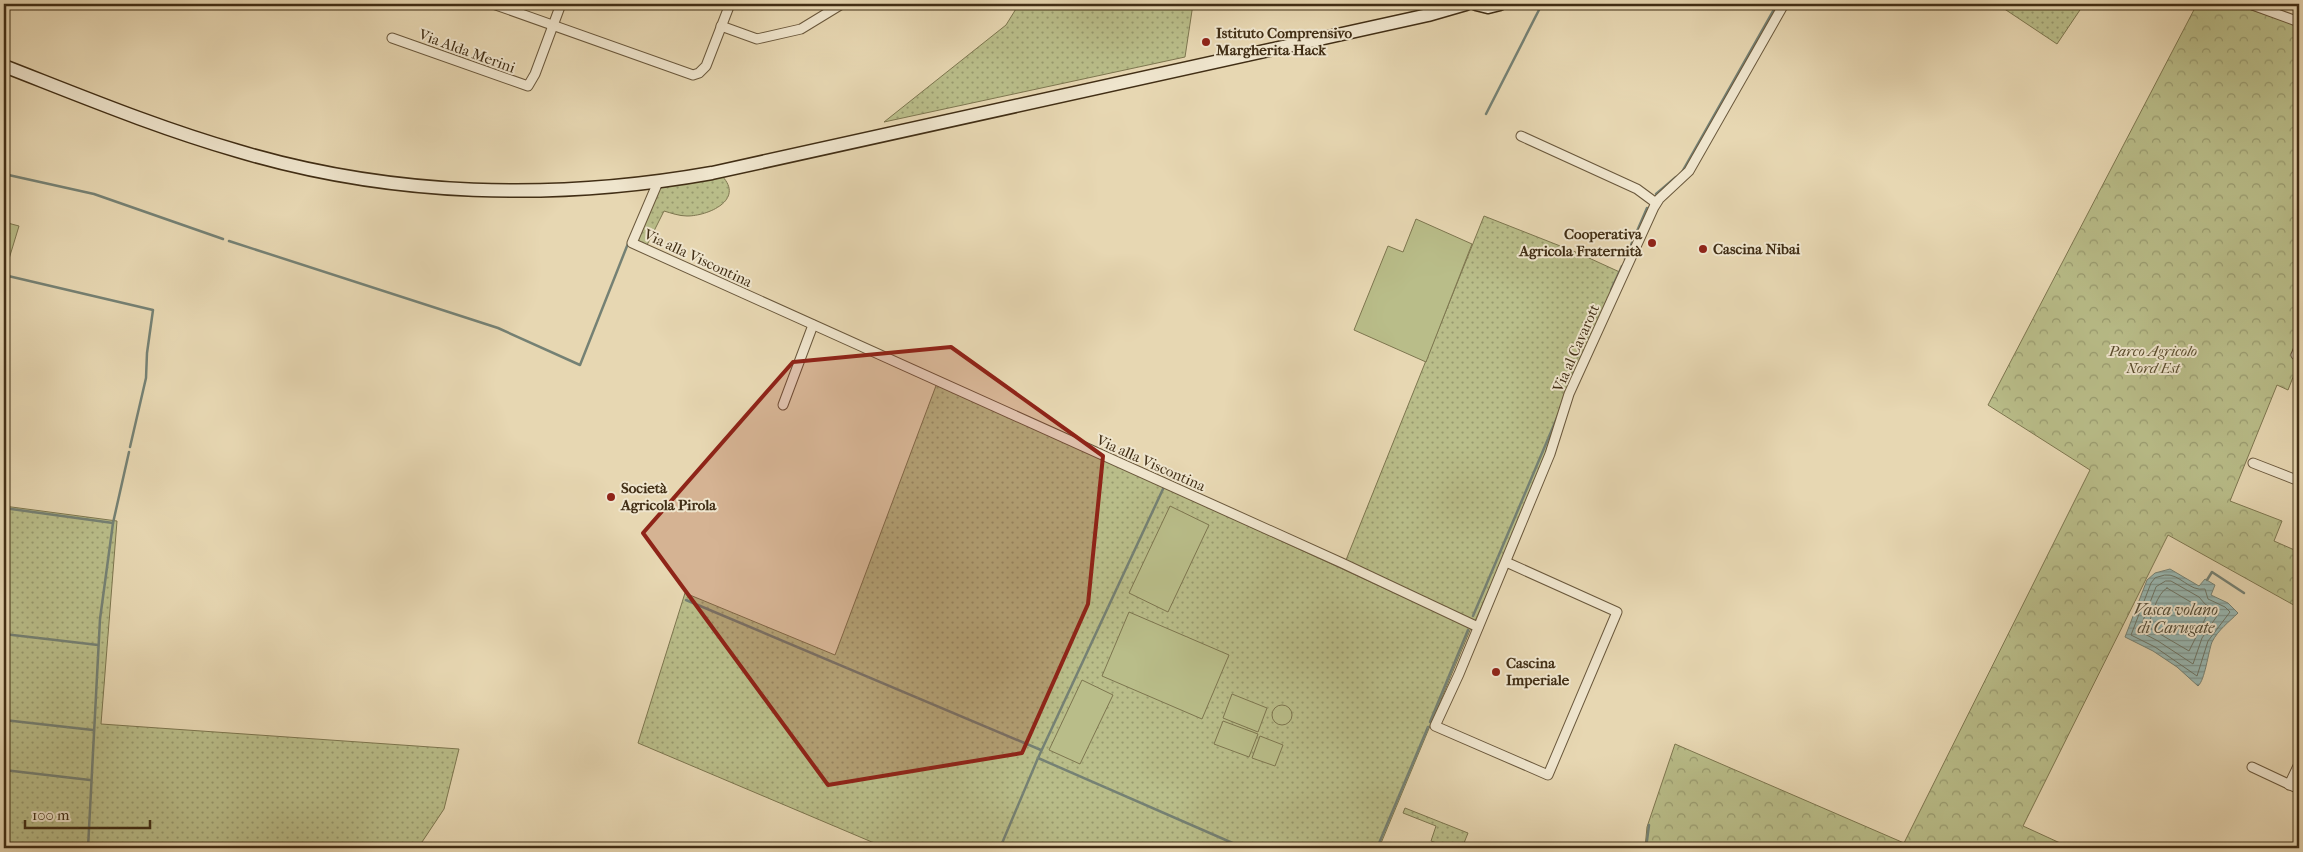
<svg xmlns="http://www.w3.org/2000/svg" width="2303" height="852" viewBox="0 0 2303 852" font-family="'IM FELL French Canon',serif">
	<defs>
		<pattern id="grass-dots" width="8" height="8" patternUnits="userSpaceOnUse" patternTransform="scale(1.25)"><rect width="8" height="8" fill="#b9bd89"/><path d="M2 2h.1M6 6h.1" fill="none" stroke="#989a6f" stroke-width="1.8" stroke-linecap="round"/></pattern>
		<pattern id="forest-firs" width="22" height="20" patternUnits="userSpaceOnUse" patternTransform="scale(1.25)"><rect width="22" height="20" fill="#b9bd89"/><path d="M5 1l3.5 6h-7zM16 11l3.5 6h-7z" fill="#989a6f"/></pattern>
		<pattern id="park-crowns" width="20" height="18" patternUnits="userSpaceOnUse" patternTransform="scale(1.25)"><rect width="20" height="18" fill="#b9bd89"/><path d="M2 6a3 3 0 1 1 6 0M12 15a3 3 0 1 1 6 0" fill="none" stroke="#989a6f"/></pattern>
		<pattern id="water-rules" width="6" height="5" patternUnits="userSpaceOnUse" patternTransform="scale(1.25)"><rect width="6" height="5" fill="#98b8b3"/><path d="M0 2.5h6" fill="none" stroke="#7e9690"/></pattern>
	</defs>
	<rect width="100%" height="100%" fill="#e7d7b2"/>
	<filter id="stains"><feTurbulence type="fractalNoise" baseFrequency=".004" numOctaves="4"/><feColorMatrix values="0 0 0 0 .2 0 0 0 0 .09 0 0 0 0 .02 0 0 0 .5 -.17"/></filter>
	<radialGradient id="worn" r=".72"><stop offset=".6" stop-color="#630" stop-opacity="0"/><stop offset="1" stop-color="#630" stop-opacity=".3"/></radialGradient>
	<g fill="url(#grass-dots)" stroke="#7d764f">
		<path d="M1019,4H1193L1185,57L884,122L1006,25Z"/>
		<path d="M1997,4H2084L2057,44Z"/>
		<path d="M722,176C745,200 708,216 687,216C679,216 671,213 664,211L646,247L634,241L659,188Z"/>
		<path d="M1484,216L1578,253L1624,274L1535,486L1475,621L1346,560Z"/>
		<path d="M937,383L1471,628L1379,848H886L638,743L685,593L835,655Z"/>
		<path d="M4,506L117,521L101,724L459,749L444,809L418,848H4Z"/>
		<path d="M1405,808L1468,833L1462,848H1450L1431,841L1436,826L1403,813Z"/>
	</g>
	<path fill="url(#forest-firs)" stroke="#7d764f" d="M4,222L19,226L5,272H4Z"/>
	<path fill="url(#park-crowns)" stroke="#7d764f" d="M2197,4H2234L2299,26V362L2288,390L2277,385L2230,501L2282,521L2274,541L2299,552V608L2168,535L2023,826L2071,848H1645L1647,827L1675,744L1904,843L2090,470L1988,405Z"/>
	<g fill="#b9bd89" stroke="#7d764f">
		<path d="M1416,219L1472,244L1426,362L1354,330L1388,246L1403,252Z"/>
		<path d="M1170,506L1209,525L1168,612L1129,593Z"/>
		<path d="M1129,612L1229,655L1202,719L1102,676Z"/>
		<path d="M1082,680L1113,695L1080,764L1049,750Z"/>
		<path d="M1232,694L1267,708L1258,732L1223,718Z"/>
		<circle cx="1282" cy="715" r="10"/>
		<path d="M1223,721L1258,734L1249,757L1214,744Z"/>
		<path d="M1260,736L1283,745L1275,766L1252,758Z"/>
	</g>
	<path fill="url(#water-rules)" stroke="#758174" d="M2170,569L2199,586L2205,579L2215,585L2211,595L2228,603L2238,613C2229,622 2218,630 2212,642C2208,653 2205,680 2198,686L2177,667L2153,651L2125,637L2147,580L2155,573Z"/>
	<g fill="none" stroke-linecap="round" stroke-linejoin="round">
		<g stroke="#6c7364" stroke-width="1">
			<path d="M2165,575C2180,573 2189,592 2205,589L2208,599L2225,607L2230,612L2208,641L2197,676L2155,647L2131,635L2151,583L2155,578Z"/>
			<path d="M2166,581H2171L2199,597L2205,604L2219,613L2202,638L2193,664L2158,641L2139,631L2156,587Z"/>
			<path d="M2167,588L2194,604L2207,615L2189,651L2148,627C2151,617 2157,593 2167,588Z"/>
		</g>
		<g stroke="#758174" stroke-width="2.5">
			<path d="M1486,114L1542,4"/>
			<path d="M1682,172L1777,4"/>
			<path d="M4,174L94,194L223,239"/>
			<path d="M1656,194L1676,177"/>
			<path d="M229,241L498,328L580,365L629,241"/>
			<path d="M1625,259L1647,208"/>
			<path d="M4,275L153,310L147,353L146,378L130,447"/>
			<path d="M1611,290L1622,266"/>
			<path d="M1163,489L1038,758L1244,848"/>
			<path d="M4,508L113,523"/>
			<path d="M2207,580L2212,572L2244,593"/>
			<path d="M686,600L1041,750"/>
			<path d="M1473,616L1559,413"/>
			<path d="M4,634L98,645"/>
			<path d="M4,720L93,730"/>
			<path d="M1430,722L1468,630"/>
			<path d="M4,770L90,780"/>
			<path d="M88,848L100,619L113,523L129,452"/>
			<path d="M1000,848L1038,758"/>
			<path d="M1377,848L1428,727"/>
			<path d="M1646,848L1649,825"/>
		</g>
		<g stroke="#6a583c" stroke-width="11">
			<g id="street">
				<path d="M493,4L693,75L699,73L706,66L730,4"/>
				<path d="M2250,4L2299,22"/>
				<path d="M721,26L757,39L801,29L842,4"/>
				<path d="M392,38L528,86L535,74L561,4"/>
				<path d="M1521,136L1637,189L1656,203"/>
				<path d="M658,182L632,243L1342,563L1478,627"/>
				<path d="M2299,348L2296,355L2299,356"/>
				<path d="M783,405L813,325"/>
				<path d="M2253,463L2299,481"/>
				<path d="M1506,562L1617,612L1548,775L1435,726L1459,674L1550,454L1569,394L1654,207L1659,199L1689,171L1784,4"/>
				<path d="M2252,767L2299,789"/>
				<path d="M2289,785L2299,764"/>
			</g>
		</g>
		<g stroke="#412e15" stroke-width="15">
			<g id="secondary">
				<path d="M1476,4L1488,7L1500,4"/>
				<path d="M4,66C81,96 158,128 238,151C392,197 554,201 712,173L1428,15L1466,4"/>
			</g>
		</g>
		<use href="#street" stroke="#efe5cd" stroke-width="9"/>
		<use href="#secondary" stroke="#efe5cd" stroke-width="12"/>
	</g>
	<path fill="#8f2418" fill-opacity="0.2" stroke="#8f2418" stroke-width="4" stroke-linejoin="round" d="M951,347L1103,456L1088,604L1022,753L828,785L643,533L793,362Z"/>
	<g fill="#8f2418" stroke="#efe5cd" stroke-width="2">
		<circle cx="1206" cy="42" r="5"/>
		<circle cx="1652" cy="243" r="5"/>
		<circle cx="1703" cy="249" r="5"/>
		<circle cx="611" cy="497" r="5"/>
		<circle cx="1496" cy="672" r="5"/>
	</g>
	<g text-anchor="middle" stroke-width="4" stroke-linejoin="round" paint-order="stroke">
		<g font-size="15" font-weight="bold" fill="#412e15" stroke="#efe5cd" text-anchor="start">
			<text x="1216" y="38">Istituto Comprensivo<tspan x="1216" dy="17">Margherita Hack</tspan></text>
			<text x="1642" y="239" text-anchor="end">Cooperativa<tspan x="1642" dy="17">Agricola Fraternità</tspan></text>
			<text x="1713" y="254">Cascina Nibai</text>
			<text x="621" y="493">Società<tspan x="621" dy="17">Agricola Pirola</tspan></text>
			<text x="1506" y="668">Cascina<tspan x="1506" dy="17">Imperiale</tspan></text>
		</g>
		<g font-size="15" fill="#412e15" stroke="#efe5cd">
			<text transform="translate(467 51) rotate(20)" y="5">Via Alda Merini</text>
			<text transform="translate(698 258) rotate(25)" y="5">Via alla Viscontina</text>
			<text transform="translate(1576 348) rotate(-66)" y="5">Via al Cavarott</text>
			<text transform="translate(1151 463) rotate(24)" y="5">Via alla Viscontina</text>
		</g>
		<g font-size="15" font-style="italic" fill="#594b2c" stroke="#efe5cd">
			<text x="2153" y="356">Parco Agricolo<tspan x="2153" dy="17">Nord Est</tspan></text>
		</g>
		<g font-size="16" font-style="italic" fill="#524a35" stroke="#efe5cd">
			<text x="2176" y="615">Vasca volano<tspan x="2176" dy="18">di Carugate</tspan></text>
		</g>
	</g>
	<rect width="2303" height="852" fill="none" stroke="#e7d7b2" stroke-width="20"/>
	<rect x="5" y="5" width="2293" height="842" fill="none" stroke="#412e15" stroke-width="2.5"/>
	<rect x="10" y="10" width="2283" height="832" fill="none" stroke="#412e15"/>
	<path d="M25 820v8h125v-8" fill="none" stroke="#412e15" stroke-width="2.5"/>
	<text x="32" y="820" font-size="15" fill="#412e15" stroke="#efe5cd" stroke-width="4" paint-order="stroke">100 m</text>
	<rect width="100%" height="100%" filter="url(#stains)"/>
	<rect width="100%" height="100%" fill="url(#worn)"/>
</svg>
